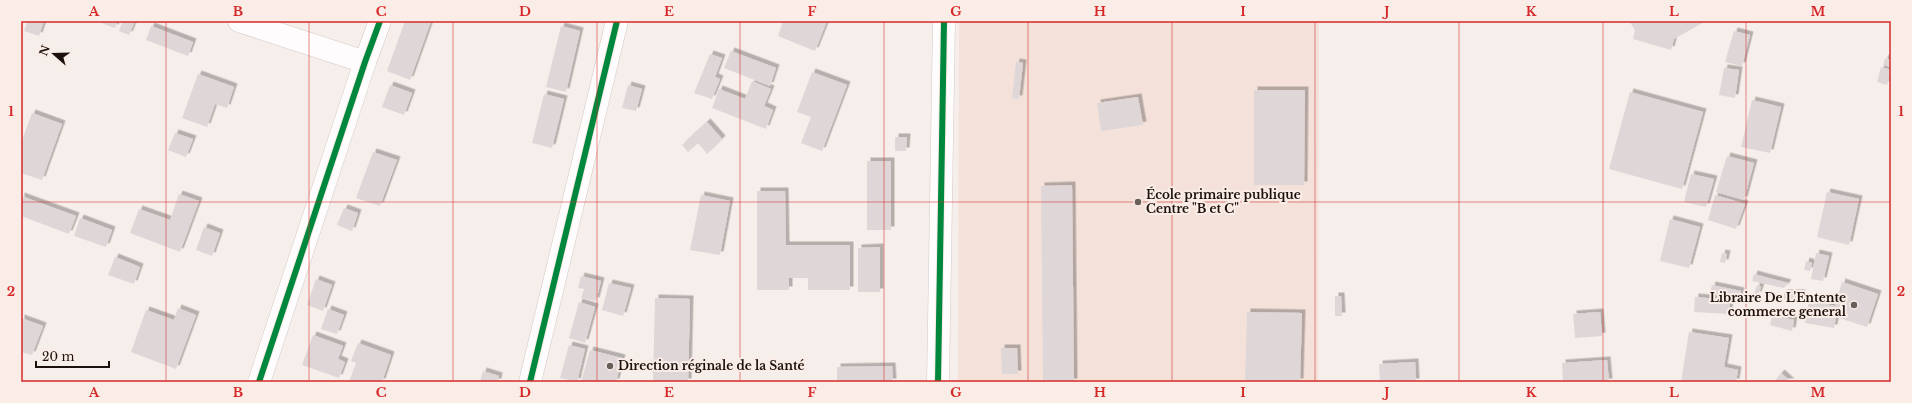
<svg xmlns="http://www.w3.org/2000/svg" width="1912" height="403" viewBox="0 0 1912 403" font-family="'Libre Baskerville',serif">
	<defs>
		<filter id="shadow"><feDropShadow dx="3.5" dy="-3.5" stdDeviation="0" flood-color="#0004"/></filter>
	</defs>
	<rect width="100%" height="100%" fill="#f6eeea"/>
	<path fill="#f4e2da" d="M959,21H1319L1318,382H958Z"/>
	<g fill="#dfd6d8" filter="url(#shadow)">
		<path d="M28,21H44L39,36L24,31Z"/>
		<path d="M96,21H117L115,28Z"/>
		<path d="M123,21H135L129,35L119,31Z"/>
		<path d="M405,21H431L410,80L387,71Z"/>
		<path d="M783,21H827L815,51L778,36Z"/>
		<path d="M1629,21H1706L1674,39L1671,50L1633,39L1635,30Z"/>
		<path d="M151,26L193,42L188,56L146,40Z"/>
		<path d="M561,26L580,31L566,92L546,87Z"/>
		<path d="M1734,31L1750,35L1742,66L1725,62Z"/>
		<path d="M731,51L776,68L770,86L724,68Z"/>
		<path d="M710,54L722,58L715,77L720,79L712,99L694,93Z"/>
		<path d="M1885,58L1891,60V67L1883,65Z"/>
		<path d="M1016,62L1023,63L1019,99L1012,98Z"/>
		<path d="M1881,67L1891,70L1887,85L1877,82Z"/>
		<path d="M1724,68L1739,70L1735,98L1719,95Z"/>
		<path d="M812,72L847,85L822,151L801,143L811,117L797,112Z"/>
		<path d="M198,74L234,87L227,108L215,104L207,127L182,118Z"/>
		<path d="M752,81L771,89L764,106L773,110L766,129L712,108L719,89L745,99Z"/>
		<path d="M390,85L412,93L404,115L382,107Z"/>
		<path d="M628,85L642,89L636,111L622,108Z"/>
		<path d="M1254,90H1305L1304,185H1254Z"/>
		<path d="M1630,92L1703,112L1682,189L1609,169Z"/>
		<path d="M544,94L564,99L552,148L532,143Z"/>
		<path d="M1138,97L1143,125L1101,131L1097,103Z"/>
		<path d="M1752,100L1781,107L1770,153L1741,147Z"/>
		<path d="M32,113L62,124L42,180L21,173V143Z"/>
		<path d="M707,122L722,139L707,154L698,143L688,152L682,145Z"/>
		<path d="M175,133L193,139L186,157L168,150Z"/>
		<path d="M895,137H907L906,151H895Z"/>
		<path d="M373,152L397,160L380,206L356,198Z"/>
		<path d="M1727,156L1754,163L1744,200L1716,192Z"/>
		<rect x="867" y="161" width="24" height="69"/>
		<path d="M1691,174L1714,179L1706,207L1684,202Z"/>
		<path d="M1072,185L1074,382H1043L1041,186Z"/>
		<path d="M757,191H785L786,245H850V290H808V278H789V290H757Z"/>
		<path d="M1827,192L1859,199L1849,245L1817,237Z"/>
		<path d="M179,194L199,201L180,252L130,233L139,209L170,220Z"/>
		<path d="M701,195L730,201L720,255L690,250Z"/>
		<path d="M1715,195L1745,204L1736,229L1708,220Z"/>
		<path d="M21,196L76,216L69,234L21,216Z"/>
		<path d="M344,208L358,213L352,231L337,225Z"/>
		<path d="M80,218L112,230L106,247L74,236Z"/>
		<path d="M1670,219L1700,227L1689,268L1660,261Z"/>
		<path d="M204,227L220,233L212,256L196,250Z"/>
		<path d="M880,247V292H858V248Z"/>
		<path d="M1722,253L1727,254L1725,263L1720,262Z"/>
		<path d="M1816,253L1829,256L1823,281L1811,279Z"/>
		<path d="M115,257L140,267L134,284L108,275Z"/>
		<path d="M1806,261L1812,263L1810,271L1804,270Z"/>
		<path d="M1754,274L1788,283L1784,288L1752,281Z"/>
		<path d="M581,276L601,281L596,301L581,298L584,289L578,288Z"/>
		<path d="M316,279L332,285L323,311L307,305Z"/>
		<path d="M1842,282L1878,294L1867,327L1836,317L1834,328L1805,323L1809,301L1835,306Z"/>
		<path d="M609,283L631,288L623,316L602,310Z"/>
		<path d="M1712,285L1741,291L1739,300L1710,293Z"/>
		<path d="M1757,285L1761,287L1758,295L1754,294Z"/>
		<rect x="1784" y="293" width="18" height="6"/>
		<path d="M1335,296H1341L1342,316H1335Z"/>
		<path d="M1695,297L1730,300L1729,314L1694,312Z"/>
		<path d="M655,298L690,299L688,382H653Z"/>
		<path d="M579,302L595,307L585,343L569,338Z"/>
		<path d="M178,308L196,315L176,369L131,352L146,310L174,320Z"/>
		<path d="M328,309L344,315L337,334L321,329Z"/>
		<path d="M1247,312L1302,313L1300,382H1245Z"/>
		<path d="M1600,312L1602,336L1575,338L1573,314Z"/>
		<path d="M1772,315L1794,320L1792,331L1770,325Z"/>
		<path d="M21,318L43,326L32,355L21,352Z"/>
		<path d="M1689,332L1729,338L1724,367L1738,370L1736,382H1681Z"/>
		<path d="M313,335L343,346L338,359L345,362L339,378L302,365Z"/>
		<path d="M358,343L391,355L382,382H349L356,363L351,361Z"/>
		<path d="M569,345L585,349L577,382L560,378Z"/>
		<path d="M1001,348H1017L1018,374H1002Z"/>
		<path d="M590,350L622,358L616,382H581Z"/>
		<path d="M1607,360L1609,382H1563L1562,363Z"/>
		<path d="M1415,362L1416,382H1380L1379,364Z"/>
		<path d="M892,366L893,382H837V367Z"/>
		<path d="M483,371L499,376L498,382H480Z"/>
		<path d="M1781,373L1791,382H1774Z"/>
	</g>
	<g fill="none" stroke-linecap="round" stroke-linejoin="round">
		<g stroke="#d4cac6" stroke-width="23">
			<g id="minor">
				<path d="M239,21L365,62"/>
				<path d="M259,382L365,62L380,21"/>
				<path d="M530,382L617,21"/>
				<path d="M938,382L944,21"/>
			</g>
		</g>
		<use href="#minor" stroke="#fefcfc" stroke-width="22"/>
		<g stroke="#faece6" stroke-width="8">
			<g id="cycleway">
				<path d="M259,382L365,62L380,21"/>
				<path d="M530,382L617,21"/>
				<path d="M938,382L944,21"/>
			</g>
		</g>
		<use href="#cycleway" stroke="#00873e" stroke-width="6"/>
	</g>
	<path fill="none" stroke="#d62828" stroke-width="1" stroke-opacity="0.55" d="M166,21V382M309,21V382M453,21V382M597,21V382M740,21V382M884,21V382M1028,21V382M1172,21V382M1315,21V382M1459,21V382M1603,21V382M1746,21V382M21,202H1891"/>
	<g fill="#685e5a" stroke="#faece6" stroke-width="1.5">
		<circle cx="1138" cy="202" r="4"/>
		<circle cx="1854" cy="305" r="4"/>
		<circle cx="610" cy="366" r="4"/>
	</g>
	<g text-anchor="middle" stroke-width="4" stroke-linejoin="round" paint-order="stroke">
		<g font-size="12" font-weight="bold" fill="#1c110c" stroke="#faece6" text-anchor="start">
			<text x="1146" y="199">École primaire publique<tspan x="1146" dy="14">Centre "B et C"</tspan></text>
			<text x="1846" y="302" text-anchor="end">Libraire De L'Entente<tspan x="1846" dy="14">commerce general</tspan></text>
			<text x="618" y="370">Direction réginale de la Santé</text>
		</g>
	</g>
	<rect width="1912" height="403" fill="none" stroke="#faece6" stroke-width="44"/>
	<g transform="translate(54 54) rotate(290)" stroke="#faece6" stroke-width="3" paint-order="stroke">
	<path d="M0-3L7 15L0 10L-7 15Z" fill="#1c110c"/>
	<text y="-6" font-size="11" font-weight="bold" text-anchor="middle" fill="#1c110c">N</text>
	</g>
	<path d="M36 361v6h73v-6" fill="none" stroke="#1c110c" stroke-width="2"/>
	<text x="42" y="361" font-size="12" fill="#1c110c" stroke="#faece6" stroke-width="3" paint-order="stroke">20 m</text>
	<rect x="22" y="22" width="1868" height="359" fill="none" stroke="#d62828" stroke-width="1.5"/>
	<g font-size="13" text-anchor="middle" font-weight="bold" fill="#d62828">
		<text x="94" y="16">A</text>
		<text x="238" y="16">B</text>
		<text x="381" y="16">C</text>
		<text x="525" y="16">D</text>
		<text x="669" y="16">E</text>
		<text x="812" y="16">F</text>
		<text x="956" y="16">G</text>
		<text x="1100" y="16">H</text>
		<text x="1243" y="16">I</text>
		<text x="1387" y="16">J</text>
		<text x="1531" y="16">K</text>
		<text x="1674" y="16">L</text>
		<text x="1818" y="16">M</text>
		<text x="11" y="116">1</text>
		<text x="1901" y="116">1</text>
		<text x="11" y="296">2</text>
		<text x="1901" y="296">2</text>
		<text x="94" y="397">A</text>
		<text x="238" y="397">B</text>
		<text x="381" y="397">C</text>
		<text x="525" y="397">D</text>
		<text x="669" y="397">E</text>
		<text x="812" y="397">F</text>
		<text x="956" y="397">G</text>
		<text x="1100" y="397">H</text>
		<text x="1243" y="397">I</text>
		<text x="1387" y="397">J</text>
		<text x="1531" y="397">K</text>
		<text x="1674" y="397">L</text>
		<text x="1818" y="397">M</text>
	</g>
</svg>
